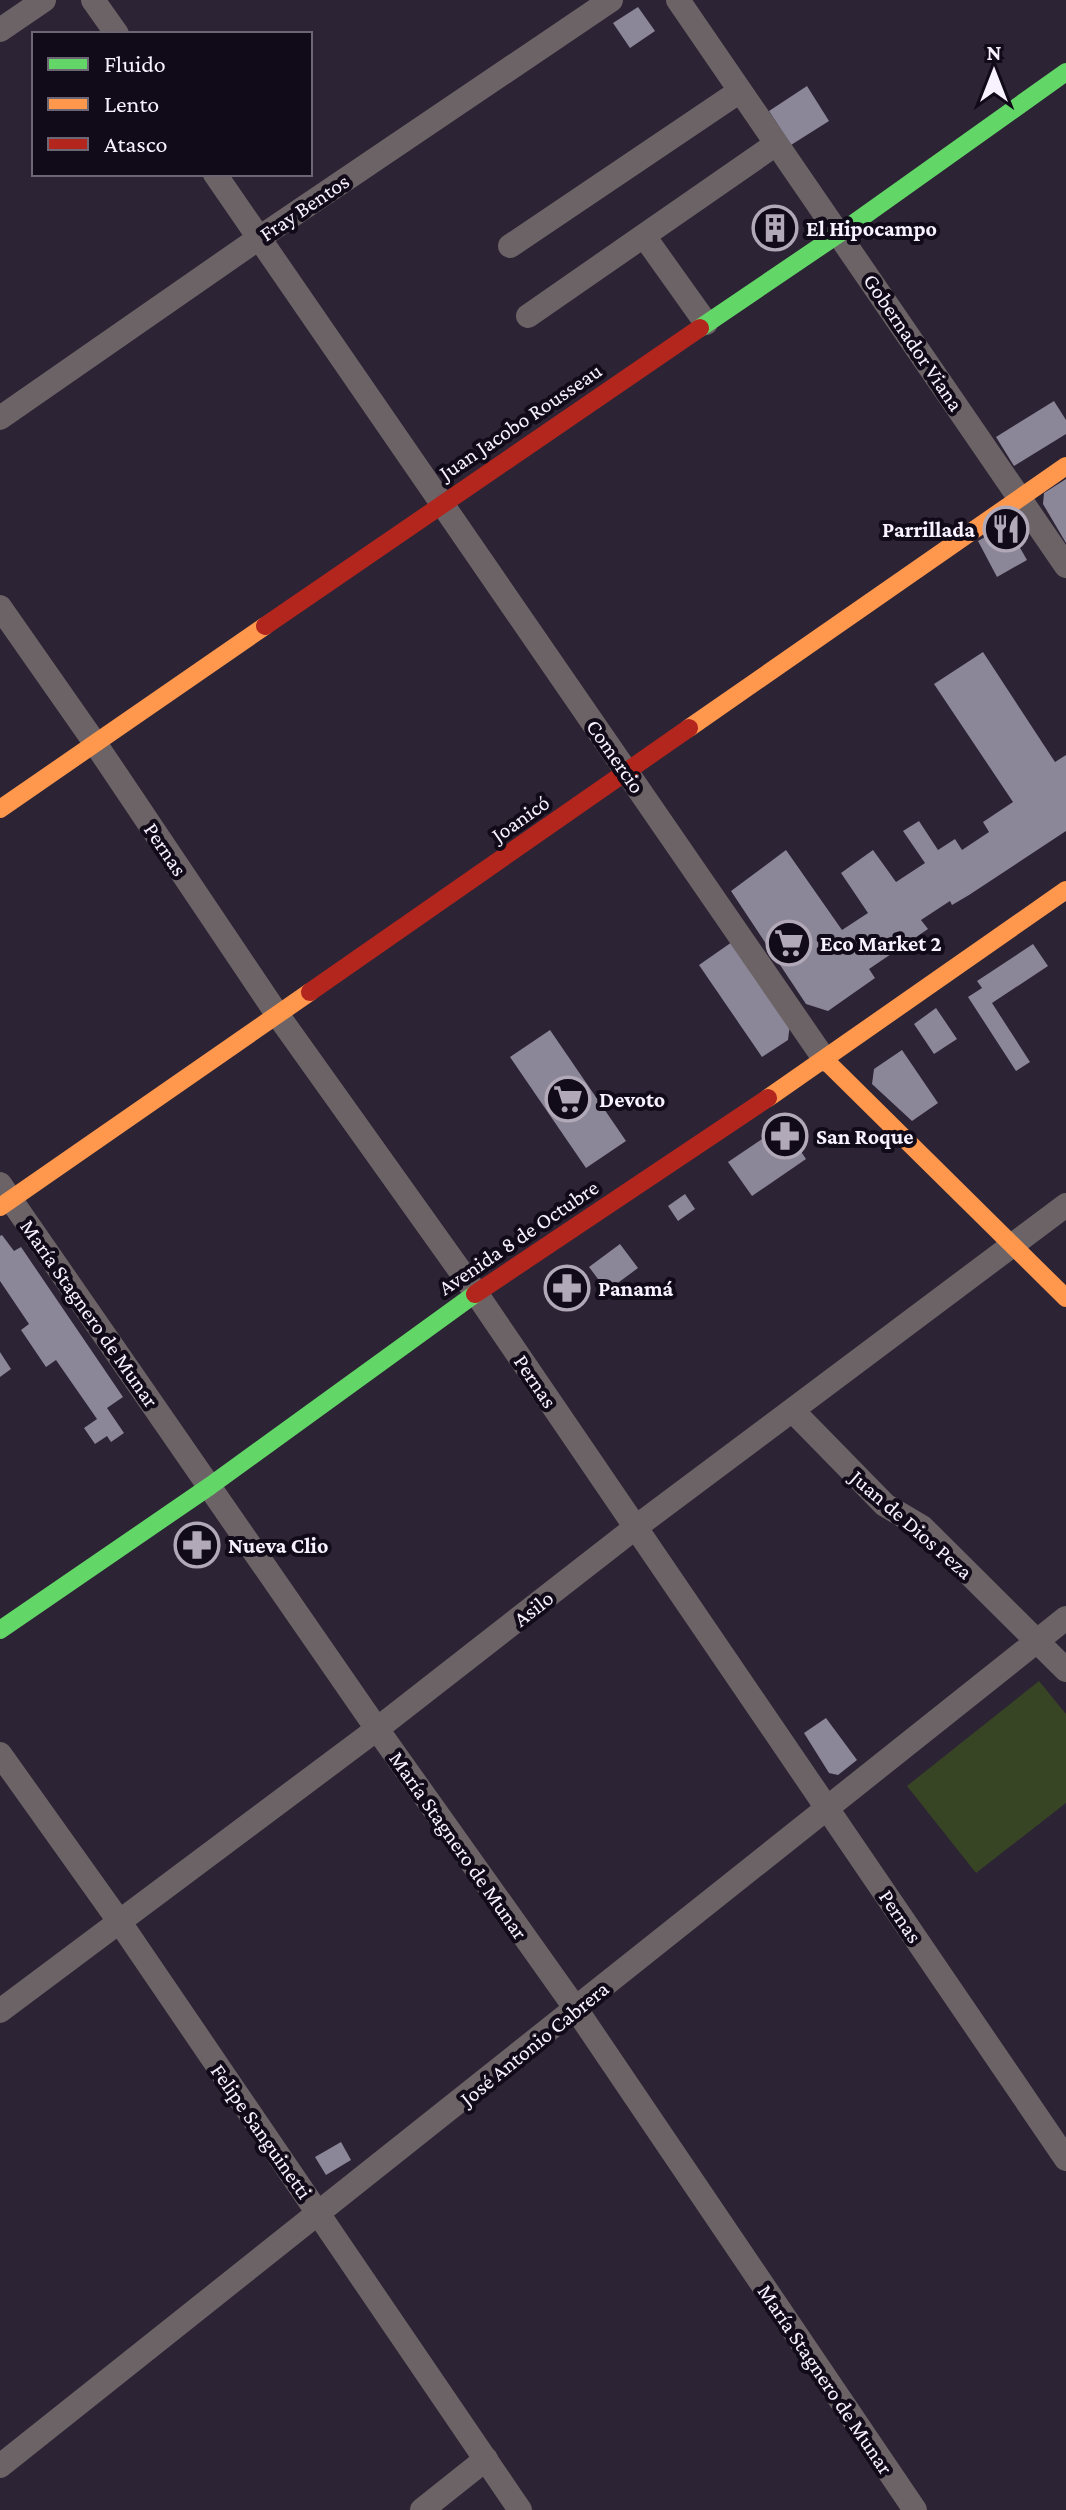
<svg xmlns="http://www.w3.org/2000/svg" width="1066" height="2510" viewBox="0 0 1066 2510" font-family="'Crimson Pro',serif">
	<rect width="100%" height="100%" fill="#2c2334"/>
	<path fill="#374524" d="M1039,1681L1066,1714V1803L976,1873L907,1786Z"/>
	<g fill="#8b8698">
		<path d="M638,7L655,31L630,48L613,23Z"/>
		<path d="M807,86L829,121L791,145L769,111Z"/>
		<path d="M785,212L794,224L765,244L756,232Z"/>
		<path d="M1054,401L1066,420V434L1014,466L996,437Z"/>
		<path d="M1066,479V543L1043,504L1044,493Z"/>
		<path d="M1007,525L1027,560L997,577L978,541Z"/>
		<path d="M983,652L1055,762L1066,755V831L969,895L952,905L950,901L921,920L928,929L869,969L875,978L828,1011L806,1004L731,891L786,850L842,930L868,913L841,873L873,850L896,882L925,863L903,831L919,821L938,850L955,839L962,850L989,832L983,822L1013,802L934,684Z"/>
		<path d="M732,942L790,1024L788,1040L762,1057L699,965Z"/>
		<path d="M1033,944L1048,966L992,1003L1030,1062L1016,1071L968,997L982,988L977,981Z"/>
		<path d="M936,1008L957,1039L934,1054L914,1024Z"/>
		<path d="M550,1030L626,1141L586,1168L510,1057Z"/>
		<path d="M902,1050L938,1103L912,1121L872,1084L874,1069Z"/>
		<path d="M783,1125L806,1159L752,1196L728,1162Z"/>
		<path d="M685,1194L695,1209L678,1221L668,1206Z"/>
		<path d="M2,1235L14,1251L21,1247L123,1397L107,1408L124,1433L111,1442L107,1436L95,1444L84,1428L97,1419L56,1360L46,1367L21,1330L29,1324L0,1281V1236Z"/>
		<path d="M620,1244L638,1268L607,1291L589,1267Z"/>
		<path d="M0,1352L11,1369L0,1377Z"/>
		<path d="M826,1718L857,1760L838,1775L829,1773L804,1733Z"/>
		<path d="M341,2142L351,2160L326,2175L315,2157Z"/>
	</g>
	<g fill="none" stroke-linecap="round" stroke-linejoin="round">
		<g stroke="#6b6366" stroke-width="24">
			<path d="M93,0L117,34"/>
			<path d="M678,0L1066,566"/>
			<path d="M0,30L44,0"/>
			<path d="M215,174L825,1060"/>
			<path d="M644,236L706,323"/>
			<path d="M510,246L740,91"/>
			<path d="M528,316L776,144"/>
			<path d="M0,418L259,238L611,0"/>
			<path d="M0,607L95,743L277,1014L476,1293L1066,2159"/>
			<path d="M0,1184L377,1729L576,2009L915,2510"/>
			<path d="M793,1411L885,1505L922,1527L1066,1670"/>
			<path d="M0,1754L119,1921L520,2510"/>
			<path d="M0,2011L377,1729L636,1527L1066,1205"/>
			<path d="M0,2466L1066,1618"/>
			<path d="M422,2510L486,2459"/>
		</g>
		<g stroke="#63d668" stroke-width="18">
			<path d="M700,328L840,233L1066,72"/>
			<path d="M0,1630L210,1486L475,1294"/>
		</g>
		<g stroke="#ff974d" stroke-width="18">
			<path d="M689,728L1066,466"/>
			<path d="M0,809L265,626"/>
			<path d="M825,1060L1066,1298"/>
			<path d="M768,1098L1066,890"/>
			<path d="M0,1207L310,992"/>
		</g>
		<g stroke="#b3261e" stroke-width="18">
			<path d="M265,626L700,328"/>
			<path d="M310,992L689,728"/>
			<path d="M475,1294L768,1098"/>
		</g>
	</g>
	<defs>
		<g id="building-ring" transform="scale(2.3)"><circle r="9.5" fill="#110a18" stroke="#b1a9b8" stroke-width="1.5"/><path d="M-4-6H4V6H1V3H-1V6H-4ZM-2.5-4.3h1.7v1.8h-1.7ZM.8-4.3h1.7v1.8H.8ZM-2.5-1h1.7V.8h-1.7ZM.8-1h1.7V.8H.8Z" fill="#b1a9b8"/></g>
		<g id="restaurant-ring" transform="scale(2.3)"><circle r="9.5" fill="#110a18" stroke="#b1a9b8" stroke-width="1.5"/><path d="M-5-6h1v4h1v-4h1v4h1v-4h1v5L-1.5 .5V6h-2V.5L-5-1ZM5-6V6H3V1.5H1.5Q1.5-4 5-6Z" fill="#b1a9b8"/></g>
		<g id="supermarket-ring" transform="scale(2.3)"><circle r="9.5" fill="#110a18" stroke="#b1a9b8" stroke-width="1.5"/><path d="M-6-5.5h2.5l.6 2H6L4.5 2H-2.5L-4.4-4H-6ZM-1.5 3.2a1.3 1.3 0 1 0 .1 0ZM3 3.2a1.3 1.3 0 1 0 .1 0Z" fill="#b1a9b8"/></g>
		<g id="pharmacy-ring" transform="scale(2.3)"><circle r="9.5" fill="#110a18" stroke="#b1a9b8" stroke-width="1.5"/><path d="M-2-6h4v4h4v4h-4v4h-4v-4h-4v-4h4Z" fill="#b1a9b8"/></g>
	</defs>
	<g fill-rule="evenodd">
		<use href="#building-ring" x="775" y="228"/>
		<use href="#restaurant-ring" x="1006" y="529"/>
		<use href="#supermarket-ring" x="789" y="943"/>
		<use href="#supermarket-ring" x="568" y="1099"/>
		<use href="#pharmacy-ring" x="785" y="1136"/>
		<use href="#pharmacy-ring" x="567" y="1288"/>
		<use href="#pharmacy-ring" x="197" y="1545"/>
	</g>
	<g text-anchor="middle" stroke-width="8" stroke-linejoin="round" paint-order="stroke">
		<g font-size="22" fill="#f8f1ff" stroke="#110a18">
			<text transform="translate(304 207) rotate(-34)" y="8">Fray Bentos</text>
			<text transform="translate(914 342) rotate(56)" y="8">Gobernador Viana</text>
			<text transform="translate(520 421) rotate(-34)" y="8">Juan Jacobo Rousseau</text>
			<text transform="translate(616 756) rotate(55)" y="8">Comercio</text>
			<text transform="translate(520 818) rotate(-35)" y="8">Joanicó</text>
			<text transform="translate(166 849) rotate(56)" y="8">Pernas</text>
			<text transform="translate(518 1237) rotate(-34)" y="8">Avenida 8 de Octubre</text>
			<text transform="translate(90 1313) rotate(55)" y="8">María Stagnero de Munar</text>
			<text transform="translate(536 1381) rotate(56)" y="8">Pernas</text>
			<text transform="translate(912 1524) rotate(41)" y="8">Juan de Dios Peza</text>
			<text transform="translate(533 1608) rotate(-38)" y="8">Asilo</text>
			<text transform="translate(459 1845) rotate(55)" y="8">María Stagnero de Munar</text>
			<text transform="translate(901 1916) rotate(56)" y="8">Pernas</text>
			<text transform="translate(534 2043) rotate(-39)" y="8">José Antonio Cabrera</text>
			<text transform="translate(262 2131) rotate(55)" y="8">Felipe Sanguinetti</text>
			<text transform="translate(826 2379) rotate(56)" y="8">María Stagnero de Munar</text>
		</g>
		<g font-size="22" font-weight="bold" fill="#f8f1ff" stroke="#110a18" text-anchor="start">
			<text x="806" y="236">El Hipocampo</text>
			<text x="975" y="537" text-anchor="end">Parrillada</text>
			<text x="820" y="951">Eco Market 2</text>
			<text x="599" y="1107">Devoto</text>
			<text x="816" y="1144">San Roque</text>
			<text x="598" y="1296">Panamá</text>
			<text x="228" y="1553">Nueva Clio</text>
		</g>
	</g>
	<rect x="32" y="32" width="280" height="144" fill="#110a18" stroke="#6d6674" stroke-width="2"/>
	<rect x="48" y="58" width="40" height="12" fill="#63d668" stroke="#6d6674" stroke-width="2"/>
	<text x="104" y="72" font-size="24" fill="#f8f1ff">Fluido</text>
	<rect x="48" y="98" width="40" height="12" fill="#ff974d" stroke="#6d6674" stroke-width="2"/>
	<text x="104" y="112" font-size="24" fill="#f8f1ff">Lento</text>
	<rect x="48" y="138" width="40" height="12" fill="#b3261e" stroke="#6d6674" stroke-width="2"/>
	<text x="104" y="152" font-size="24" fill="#f8f1ff">Atasco</text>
	<g transform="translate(994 72)" stroke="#110a18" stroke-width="6" paint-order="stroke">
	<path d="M0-6L14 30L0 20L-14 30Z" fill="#f8f1ff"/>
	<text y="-12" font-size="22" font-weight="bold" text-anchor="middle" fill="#f8f1ff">N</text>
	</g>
</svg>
